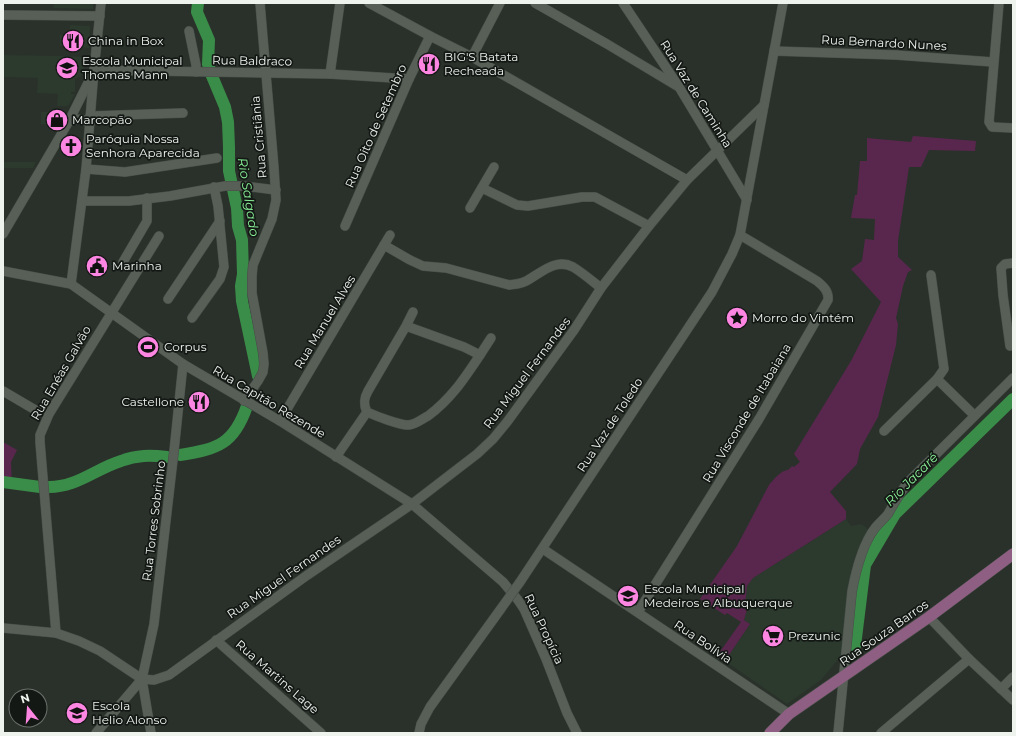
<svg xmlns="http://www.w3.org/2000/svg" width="1016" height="736" viewBox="0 0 1016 736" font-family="Montserrat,sans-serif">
	<rect width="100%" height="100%" fill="#2a312a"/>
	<g fill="#2c392d">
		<path d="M54,3H93V9L53,8Z"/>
		<path d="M70,25L90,26L89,48L60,46V35H69Z"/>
		<path d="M3,55L59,56L87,57L81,76L75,79V92H71V94H75L68,106H57L58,94L37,93L38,78L3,77Z"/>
		<path d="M65,111L58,125L41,124V112Z"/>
		<path d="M3,162H36L33,168H3Z"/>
		<path d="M846,519L851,526L861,524L866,527L868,531L867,540L853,573L841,656L821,680L787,704L725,661L750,624L744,620L748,606H745L747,586L753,578Z"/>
	</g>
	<g fill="#59274e">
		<path d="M195,3H201L199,11L201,17H204L207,30L211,37L210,38V57L212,58V66H208L207,38H205L197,17H193Z"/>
		<path d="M913,136L976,141L975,151L929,150L921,167H909L898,241V257L912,270L908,272L903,286L896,318L898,324L896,345L878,417L860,449L857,464L830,492L846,511V519L753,578L747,586L745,606H748L744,620L750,624L725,661L717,656L741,622L727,613L725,615L700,599L737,546L769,485C773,480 778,474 784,471C788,470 789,470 792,466L794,467L800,462L794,454L851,361L881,302L851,269L862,261L865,239L874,240L875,219L851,218L855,195H857L860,161H867V138L911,142Z"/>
		<path d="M3,442L17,450L11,462L12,486L3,484Z"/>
	</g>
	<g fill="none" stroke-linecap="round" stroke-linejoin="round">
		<g stroke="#3a8c49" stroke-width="12">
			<path d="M198,3L197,12L209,40L208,64L212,76L225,107L228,122L229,147V171L237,208L238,226L242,240L243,274L241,286L242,301L258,376"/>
			<path d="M180,455C218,449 234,444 247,406"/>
			<path d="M3,482L40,487"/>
			<path d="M47,487C76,488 95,469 121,461C137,455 150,455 167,457"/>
			<path d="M855,646L865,565L895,514L1013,399"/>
		</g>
		<g stroke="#474d48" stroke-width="10">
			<g id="minor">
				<path d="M369,3L430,36L472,57L687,180"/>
				<path d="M535,3L607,44L677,86"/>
				<path d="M623,3L679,87L747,200"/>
				<path d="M999,3L989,122L992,127L1013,128"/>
				<path d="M3,15L100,16"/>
				<path d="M189,31L196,65V72"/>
				<path d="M774,51L896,55L993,62"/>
				<path d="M472,57L500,3"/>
				<path d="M94,70L330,74L409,79"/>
				<path d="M330,74L340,3"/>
				<path d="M90,116L183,113"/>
				<path d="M69,121L81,119L90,123"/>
				<path d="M86,169L125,172L217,158"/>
				<path d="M482,188L517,205L528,206L582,197H595L649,226"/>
				<path d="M82,201H129L170,196L225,186H243L276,190"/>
				<path d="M470,208L494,167"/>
				<path d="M345,226L409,79L430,36"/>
				<path d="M3,234L69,121L91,77"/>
				<path d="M384,245L410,260L423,266L446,268L509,285C516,284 522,284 528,280C542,272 556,258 573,267C583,273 592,281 601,288"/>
				<path d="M123,262L147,221V198"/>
				<path d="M3,271L71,284L183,364L280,421L412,504L503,582L518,600L524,609L546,659L567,713L577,733"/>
				<path d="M71,284L86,169L94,70L101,3"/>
				<path d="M168,299L220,221"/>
				<path d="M192,318L220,279L224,267L218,206L214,187"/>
				<path d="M406,326L464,347L480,355C464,379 451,399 428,416C422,419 415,425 408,425C399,425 376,416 367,412C363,404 364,398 368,391L406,326L413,312"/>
				<path d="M1010,346L1003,295L1001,268L1005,264L1013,263"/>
				<path d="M480,355L491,338"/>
				<path d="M937,379L974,415"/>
				<path d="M3,391L37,411"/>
				<path d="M244,401L258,381L263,372L264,364L263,353L252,293V276L253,265L272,219L276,200L274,168L260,3"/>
				<path d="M280,421L390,235"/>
				<path d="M884,431L937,379L944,369L931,275"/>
				<path d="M336,457L367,412"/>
				<path d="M543,549L789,714"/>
				<path d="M520,582L712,292L732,254L740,235L783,3"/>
				<path d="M638,612L759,419L828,300C829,291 823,286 817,281L740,235"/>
				<path d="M929,617L969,659L1013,700"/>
				<path d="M3,628L56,633L79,641L100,651L142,679L154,680L169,675L306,576L412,504L477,454L493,439L507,422L574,330L601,288L649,226L687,180L764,105"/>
				<path d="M56,633L40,442V435L49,414L159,236"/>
				<path d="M216,640L321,733"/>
				<path d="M1001,689L1013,677"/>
				<path d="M96,733L142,679"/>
				<path d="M151,733L142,679L154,624L174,451L183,364"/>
				<path d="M419,733L421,724L430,707L500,610"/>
				<path d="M838,733L852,591C856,570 862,545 875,528C879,523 884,519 888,514C894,503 900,493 908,482L1013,378"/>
				<path d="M881,733L969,659"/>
			</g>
		</g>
		<g stroke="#474d48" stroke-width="12">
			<path id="major" d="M770,733L789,714L929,617L1013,554"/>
		</g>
		<use href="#minor" stroke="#575f57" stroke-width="9"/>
		<use href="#major" stroke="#8e5f82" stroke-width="11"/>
		<g stroke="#474d48" stroke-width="10" stroke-linecap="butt">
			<path id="minor-bridge" d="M500,610L520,582"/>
		</g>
		<use href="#minor-bridge" stroke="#575f57" stroke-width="9"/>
	</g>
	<defs>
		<g id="restaurant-disc" transform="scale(1.15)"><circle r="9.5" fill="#fd86e2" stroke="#141815"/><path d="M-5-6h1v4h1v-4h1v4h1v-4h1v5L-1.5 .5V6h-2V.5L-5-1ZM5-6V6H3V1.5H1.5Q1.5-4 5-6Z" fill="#111"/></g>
		<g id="school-disc" transform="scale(1.15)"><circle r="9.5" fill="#fd86e2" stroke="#141815"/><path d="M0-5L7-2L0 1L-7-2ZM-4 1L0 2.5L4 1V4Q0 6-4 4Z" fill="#111"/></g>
		<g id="shop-disc" transform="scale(1.15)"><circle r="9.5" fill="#fd86e2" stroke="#141815"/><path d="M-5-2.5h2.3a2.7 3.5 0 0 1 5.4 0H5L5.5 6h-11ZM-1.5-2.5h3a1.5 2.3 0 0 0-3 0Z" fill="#111"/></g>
		<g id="church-disc" transform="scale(1.15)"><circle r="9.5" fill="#fd86e2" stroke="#141815"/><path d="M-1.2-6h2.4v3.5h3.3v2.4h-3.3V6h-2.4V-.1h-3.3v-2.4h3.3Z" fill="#111"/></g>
		<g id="civic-disc" transform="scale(1.15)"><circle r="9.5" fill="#fd86e2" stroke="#141815"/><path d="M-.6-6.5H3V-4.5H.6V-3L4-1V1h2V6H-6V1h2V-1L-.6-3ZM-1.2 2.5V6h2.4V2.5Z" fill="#111"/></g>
		<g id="sight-disc" transform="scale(1.15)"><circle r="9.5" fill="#fd86e2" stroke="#141815"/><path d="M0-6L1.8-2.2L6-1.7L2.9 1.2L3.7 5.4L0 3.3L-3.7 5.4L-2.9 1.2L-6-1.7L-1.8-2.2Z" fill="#111"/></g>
		<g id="stadium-disc" transform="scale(1.15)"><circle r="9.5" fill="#fd86e2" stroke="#141815"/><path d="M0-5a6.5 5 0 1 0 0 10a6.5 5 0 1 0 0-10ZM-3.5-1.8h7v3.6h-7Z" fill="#111"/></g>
		<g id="supermarket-disc" transform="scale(1.15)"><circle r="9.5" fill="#fd86e2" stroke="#141815"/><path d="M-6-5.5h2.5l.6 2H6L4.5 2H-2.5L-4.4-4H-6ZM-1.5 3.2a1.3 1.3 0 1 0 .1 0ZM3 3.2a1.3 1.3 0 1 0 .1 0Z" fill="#111"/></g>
	</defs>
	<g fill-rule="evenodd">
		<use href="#restaurant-disc" x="73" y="41"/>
		<use href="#restaurant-disc" x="429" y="64"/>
		<use href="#school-disc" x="67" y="68"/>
		<use href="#shop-disc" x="57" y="120"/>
		<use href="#church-disc" x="71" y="146"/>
		<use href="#civic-disc" x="97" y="266"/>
		<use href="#sight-disc" x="737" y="318"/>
		<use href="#stadium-disc" x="148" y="347"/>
		<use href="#restaurant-disc" x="199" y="402"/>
		<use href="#school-disc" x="628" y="596"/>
		<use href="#supermarket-disc" x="773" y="636"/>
		<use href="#school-disc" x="77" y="713"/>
	</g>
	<g text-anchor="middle" stroke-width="3.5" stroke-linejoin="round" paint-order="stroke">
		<g font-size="12" fill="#eef3ee" stroke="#141815" text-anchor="start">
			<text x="88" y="45">China in Box</text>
			<text x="444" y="61">BIG'S Batata<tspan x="444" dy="14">Recheada</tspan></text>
			<text x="82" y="65">Escola Municipal<tspan x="82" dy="14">Thomas Mann</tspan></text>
			<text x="72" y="124">Marcopão</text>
			<text x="86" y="143">Paróquia Nossa<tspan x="86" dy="14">Senhora Aparecida</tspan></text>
			<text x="112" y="270">Marinha</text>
			<text x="752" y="322">Morro do Vintém</text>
			<text x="164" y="351">Corpus</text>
			<text x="184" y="406" text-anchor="end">Castellone</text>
			<text x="644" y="593">Escola Municipal<tspan x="644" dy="14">Medeiros e Albuquerque</tspan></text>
			<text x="788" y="640">Prezunic</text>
			<text x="92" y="710">Escola<tspan x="92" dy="14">Helio Alonso</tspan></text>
		</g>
		<g font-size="12" fill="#eef3ee" stroke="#141815">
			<text transform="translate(884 43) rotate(3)" y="4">Rua Bernardo Nunes</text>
			<text transform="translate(252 61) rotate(1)" y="4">Rua Baldraco</text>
			<text transform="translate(696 94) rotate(58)" y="4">Rua Vaz de Caminha</text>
			<text transform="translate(376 126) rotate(-66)" y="4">Rua Oito de Setembro</text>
			<text transform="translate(259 137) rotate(-95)" y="4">Rua Cristiânia</text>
			<text transform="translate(325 322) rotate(-59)" y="4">Rua Manuel Alves</text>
			<text transform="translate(61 373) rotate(-60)" y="4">Rua Enéas Galvão</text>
			<text transform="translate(527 373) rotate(-53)" y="4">Rua Miguel Fernandes</text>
			<text transform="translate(269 402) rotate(31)" y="4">Rua Capitão Rezende</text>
			<text transform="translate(747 413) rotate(-59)" y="4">Rua Visconde de Itabaiana</text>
			<text transform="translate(610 425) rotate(-57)" y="4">Rua Vaz de Toledo</text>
			<text transform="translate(154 521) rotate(-83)" y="4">Rua Torres Sobrinho</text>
			<text transform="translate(284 577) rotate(-35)" y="4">Rua Miguel Fernandes</text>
			<text transform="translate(544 629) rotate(65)" y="4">Rua Propícia</text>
			<text transform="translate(884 633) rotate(-35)" y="4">Rua Souza Barros</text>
			<text transform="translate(703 642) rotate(34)" y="4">Rua Bolívia</text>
			<text transform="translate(277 677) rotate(41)" y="4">Rua Martins Lage</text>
		</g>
		<g font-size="13" font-style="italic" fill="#8af399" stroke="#141815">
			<text transform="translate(249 197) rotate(81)" y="5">Rio Salgado</text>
			<text transform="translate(911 479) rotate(-45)" y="5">Rio Jacaré</text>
		</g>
	</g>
	<rect width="1016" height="736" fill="none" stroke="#eef3ee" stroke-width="8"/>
	<g transform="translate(28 708) rotate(343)"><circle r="19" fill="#141815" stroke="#6b706c"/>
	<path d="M0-3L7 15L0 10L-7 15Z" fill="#fd86e2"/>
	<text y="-6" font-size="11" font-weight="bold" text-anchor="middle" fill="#eef3ee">N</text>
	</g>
</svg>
